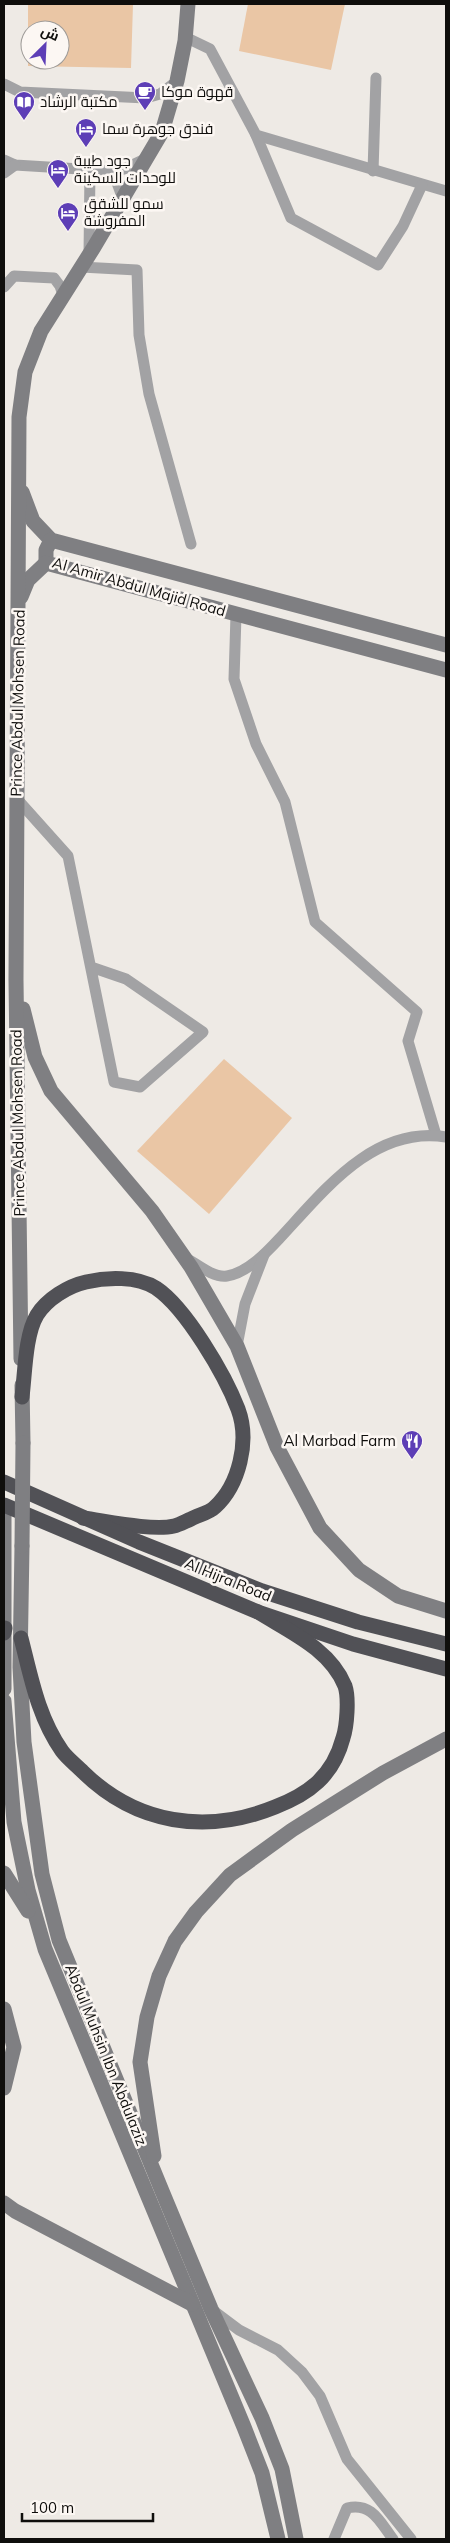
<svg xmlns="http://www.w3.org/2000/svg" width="450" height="2543" viewBox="0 0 450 2543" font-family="Mulish,Cairo,sans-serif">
	<rect width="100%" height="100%" fill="#eeeae5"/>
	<g fill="#eac6a5" fill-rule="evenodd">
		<path d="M28,4H133L131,68L28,66ZM30,30H60V60H30Z"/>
		<path d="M248,4H345L331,70L239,51Z"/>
		<path d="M224,1059L292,1118L209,1214L137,1151Z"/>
	</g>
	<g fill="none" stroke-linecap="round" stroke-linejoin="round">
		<g stroke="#a2a2a4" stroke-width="11">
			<path d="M185,37L210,49L256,135L446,191"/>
			<path d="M4,84L20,92L146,98L160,94L177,81"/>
			<path d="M256,135L291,218L378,265L403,226L422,185"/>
			<path d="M4,160L15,165L113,171L124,169L145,159"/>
			<path d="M102,171L116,180L123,199"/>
			<path d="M373,171L376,78"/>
			<path d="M4,173L15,165"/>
			<path d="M89,255L90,169"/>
			<path d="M81,267L137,270L139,335L149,394L191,544"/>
			<path d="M4,287L14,276L54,278L60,286L63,295"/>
			<path d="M236,615L234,679L256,744L285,802L315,922L417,1012L408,1041L436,1135"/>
			<path d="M17,799L68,856L114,1082L140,1087L203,1032L126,979L91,967"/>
			<path d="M186,1258C197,1264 213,1278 227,1276C247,1273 266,1253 279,1239C323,1192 373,1125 446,1137"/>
			<path d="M237,1346L245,1304L264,1255"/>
			<path d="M211,2309L239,2330L278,2350L302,2372L320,2396L347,2459L411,2539"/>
			<path d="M334,2539L347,2508C372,2502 380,2522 393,2539"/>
		</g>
		<g stroke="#7f7f82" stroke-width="15">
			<path d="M22,492L33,521L51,540L446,645"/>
			<path d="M51,540L46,550V563L446,670"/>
			<path d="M21,597L28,580L46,563"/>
			<path d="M23,1009L35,1057L51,1091L152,1211L191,1267L237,1346L277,1447L320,1528L359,1570L398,1596L446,1611"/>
			<path d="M21,1359L16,980L19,417L25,372L41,331L94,247L162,132L177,81L185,41L188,4"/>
			<path d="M22,1385L23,1443"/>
			<path d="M4,1511V1689"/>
			<path d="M22,1546L20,1667L24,1742L42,1874L59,1940L162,2191L211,2309L262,2418L282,2469L296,2539"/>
			<path d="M4,1701L14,1822L28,1890L45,1949L244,2427L262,2473L278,2539"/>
			<path d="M4,1873L28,1911"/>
			<path d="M4,2009L14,2047L4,2088"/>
			<path d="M154,2156L140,2062L147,2017L159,1976L175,1941L196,1912L230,1875L292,1830L383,1773L446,1739"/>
			<path d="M4,2203L15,2211L192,2304"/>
		</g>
		<g stroke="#515156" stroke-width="15">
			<path d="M22,1397C25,1374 25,1335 37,1315C47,1299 68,1286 86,1282C107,1277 137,1276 156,1288C186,1308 225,1375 238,1409C250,1441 239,1485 215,1507C209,1513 198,1515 191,1519C186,1521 179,1525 174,1526C152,1531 106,1521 83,1518"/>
			<path d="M4,1482L139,1542L262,1591L358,1622L446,1644"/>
			<path d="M4,1505L258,1612L353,1644L446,1669"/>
			<path d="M4,1633L5,1628"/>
			<path d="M21,1638C31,1677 38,1717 62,1751C67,1758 76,1765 83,1772C136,1824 206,1835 275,1807C309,1794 333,1776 343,1738C347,1726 349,1698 345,1686C330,1649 290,1632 258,1612"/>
		</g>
		<path stroke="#7f7f82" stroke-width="15" d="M22,1546L23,1443"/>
	</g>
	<defs>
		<g id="cafe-pin" transform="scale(1.125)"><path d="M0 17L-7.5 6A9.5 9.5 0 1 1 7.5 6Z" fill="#5d3eb6" stroke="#fcf7f3"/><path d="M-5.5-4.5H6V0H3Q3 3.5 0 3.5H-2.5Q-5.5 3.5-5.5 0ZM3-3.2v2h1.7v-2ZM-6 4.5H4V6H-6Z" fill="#fff"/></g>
		<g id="library-pin" transform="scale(1.125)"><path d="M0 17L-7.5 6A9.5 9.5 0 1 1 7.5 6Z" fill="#5d3eb6" stroke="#fcf7f3"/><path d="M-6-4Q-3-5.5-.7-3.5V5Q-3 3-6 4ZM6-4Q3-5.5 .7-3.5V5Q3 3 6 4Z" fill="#fff"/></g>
		<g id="hotel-pin" transform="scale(1.125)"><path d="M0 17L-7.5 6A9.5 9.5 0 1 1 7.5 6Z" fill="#5d3eb6" stroke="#fcf7f3"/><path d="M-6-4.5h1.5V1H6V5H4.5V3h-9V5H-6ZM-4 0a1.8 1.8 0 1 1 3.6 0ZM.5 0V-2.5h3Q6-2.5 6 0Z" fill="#fff"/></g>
		<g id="restaurant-pin" transform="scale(1.125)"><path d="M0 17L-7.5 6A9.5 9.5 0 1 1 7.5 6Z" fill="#5d3eb6" stroke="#fcf7f3"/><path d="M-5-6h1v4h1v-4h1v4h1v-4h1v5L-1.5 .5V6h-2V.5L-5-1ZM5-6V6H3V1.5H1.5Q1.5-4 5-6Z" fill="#fff"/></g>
	</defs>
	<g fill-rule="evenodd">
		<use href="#cafe-pin" x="145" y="92"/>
		<use href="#library-pin" x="24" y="102"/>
		<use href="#hotel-pin" x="86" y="129"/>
		<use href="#hotel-pin" x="58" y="170"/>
		<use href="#hotel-pin" x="68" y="213"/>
		<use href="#restaurant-pin" x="412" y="1441"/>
	</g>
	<g text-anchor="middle" stroke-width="5" stroke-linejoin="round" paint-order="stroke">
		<g font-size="15" fill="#0f0e0c" stroke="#fcf7f3" text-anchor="start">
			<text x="161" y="97">قهوة موكا</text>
			<text x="40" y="107">مكتبة الرشاد</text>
			<text x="102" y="134">فندق جوهرة سما</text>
			<text x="74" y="166">جود طيبة<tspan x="74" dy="17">للوحدات السكينة</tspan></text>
			<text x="84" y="209">سمو للشقق<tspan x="84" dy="17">المفروشة</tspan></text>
			<text x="396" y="1446" text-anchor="end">Al Marbad Farm</text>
		</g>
		<g font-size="15" fill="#0f0e0c" stroke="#fcf7f3">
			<text transform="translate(139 587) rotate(16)" y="5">Al Amir Abdul Majid Road</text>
			<text transform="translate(18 703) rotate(-89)" y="5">Prince Abdul Mohsen Road</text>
			<text transform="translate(18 1123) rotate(-91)" y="5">Prince Abdul Mohsen Road</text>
			<text transform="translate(228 1580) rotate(22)" y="5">Al Hijra Road</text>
			<text transform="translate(106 2055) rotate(68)" y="5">Abdul Muhsin Ibn Abdulaziz</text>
		</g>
	</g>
	<rect width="450" height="2543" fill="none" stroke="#0f0e0c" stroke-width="10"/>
	<g transform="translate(45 45) rotate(24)"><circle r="24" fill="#fcf7f3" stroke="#9d9a97"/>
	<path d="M0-4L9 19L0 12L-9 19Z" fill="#5d3eb6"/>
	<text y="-8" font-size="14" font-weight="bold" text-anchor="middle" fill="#0f0e0c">ش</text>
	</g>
	<path d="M22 2513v8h131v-8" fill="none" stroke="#0f0e0c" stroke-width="2.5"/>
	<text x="30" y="2513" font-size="15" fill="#0f0e0c" stroke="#fcf7f3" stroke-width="4" paint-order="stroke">100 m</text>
</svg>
